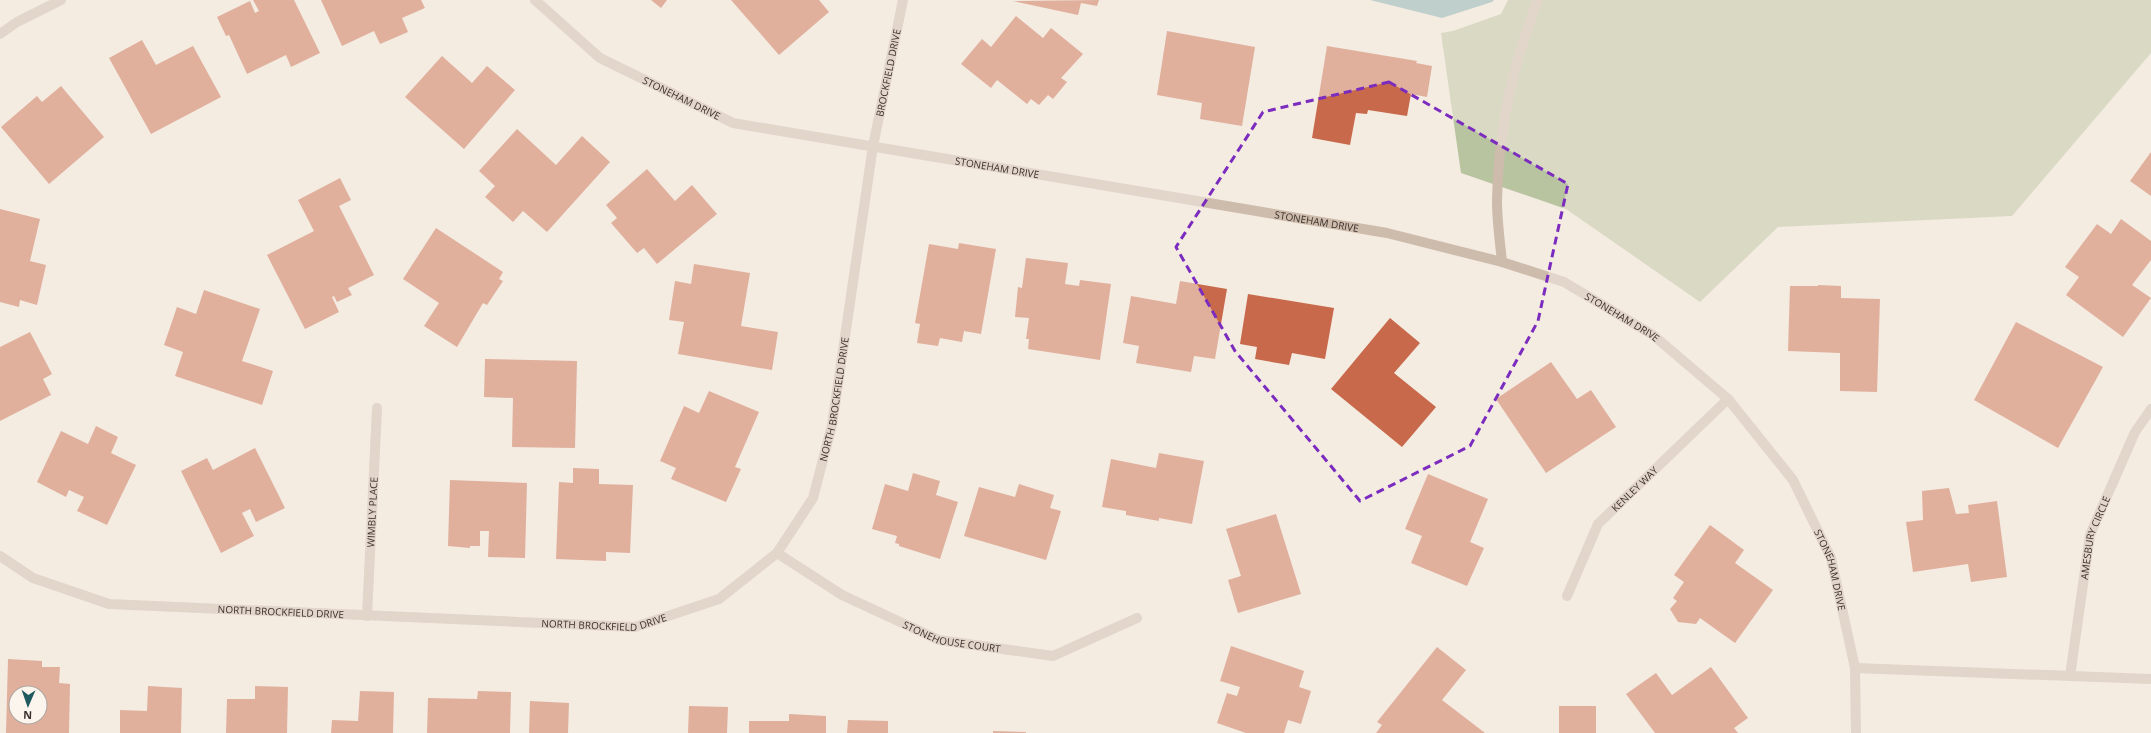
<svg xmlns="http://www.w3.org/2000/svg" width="2151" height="733" viewBox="0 0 2151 733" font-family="'Open Sans',sans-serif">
	<rect width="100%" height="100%" fill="#f4ebe1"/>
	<path fill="#b8c4a0" d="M1508,0H2151V53L2012,216L1778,227L1700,302L1566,209L1461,173L1441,33L1453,31L1501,14Z"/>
	<path fill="#7fb0b2" d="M1370,0H1494L1492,2L1442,18Z"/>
	<g fill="#c8694b" fill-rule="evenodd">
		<path d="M253,0H294L320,53L291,67L286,55L247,74L229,35L226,36L217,17L250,1L255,13L259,11Z"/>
		<path d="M321,0H421L425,8L402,18L408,32L380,44L374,31L342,46Z"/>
		<path d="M651,0H667L661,8Z"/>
		<path d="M731,0H819L829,12L779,55Z"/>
		<path d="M1099,0L1097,6L1081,3L1078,15L1013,1Z"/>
		<path d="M1016,16L1043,38L1051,28L1083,54L1061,78L1067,82L1053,99L1048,95L1039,105L1031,99L1027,104L997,80L991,88L961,64L982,39L991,47Z"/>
		<path d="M1167,31L1255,47L1242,126L1200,119L1202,103L1157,95Z"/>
		<path d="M142,40L156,65L193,46L221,97L151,134L109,58Z"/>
		<path d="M1327,46L1417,61L1416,63L1432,66L1427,97L1411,94L1407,116L1368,110L1367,114L1356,113L1350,145L1312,138Z"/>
		<path d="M442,56L472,83L487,66L515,90L464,149L405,97Z"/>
		<path d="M61,86L104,137L49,184L1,127L37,96L42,102Z"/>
		<path d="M517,129L556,165L582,136L610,162L547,232L523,211L513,222L485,197L495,186L479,171Z"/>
		<path d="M2151,152V196L2130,181Z"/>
		<path d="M647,169L675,201L692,185L717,214L657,264L644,248L637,253L611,223L617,218L606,205Z"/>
		<path d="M340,178L351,200L339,206L374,275L348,288L352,295L337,302L334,296L332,297L339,312L305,329L267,255L314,231L298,200Z"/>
		<path d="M0,209L40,219L30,261L46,265L37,305L20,300L19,307L0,302Z"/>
		<path d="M2121,219L2151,241V260L2132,285L2151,298L2123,337L2066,295L2079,277L2065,267L2097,224L2111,234Z"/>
		<path d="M436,228L503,272L499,279L503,281L487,305L483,303L457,347L424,326L439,303L403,279Z"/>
		<path d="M959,243L996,249L981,334L964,331L962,342L940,338L938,346L917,343L920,324L915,323L929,244L958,249Z"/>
		<path d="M1026,258L1068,263L1065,284L1079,286L1080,280L1111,284L1100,360L1028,349L1029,339H1026L1029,318L1015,317L1018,287L1022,288Z"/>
		<path d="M694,264L750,273L741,326L778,332L772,370L678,354L684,322L669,320L675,281L691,284Z"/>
		<path d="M1180,281L1227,289L1215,359L1194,356L1191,372L1136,363L1139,346L1123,343L1131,296L1176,304Z"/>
		<path d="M1818,285L1841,286V298L1880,299L1877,392L1840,391V353L1788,351L1790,286H1818Z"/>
		<path d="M204,290L260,309L242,361L273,371L262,405L175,376L183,352L164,345L177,307L196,314Z"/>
		<path d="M1248,294L1334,308L1325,359L1292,353L1289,365L1255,359L1257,347L1240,344Z"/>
		<path d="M1390,318L1420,343L1394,373L1436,407L1402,447L1331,389Z"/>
		<path d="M2016,322L2103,367L2058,448L1974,400Z"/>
		<path d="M30,332L52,374L43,379L51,395L0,421V347Z"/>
		<path d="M485,359L577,361L575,448L512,447L513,398L484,397Z"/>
		<path d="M1551,362L1577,399L1591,390L1616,427L1546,473L1496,399Z"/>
		<path d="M709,391L759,412L735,467L741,469L726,502L671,479L676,468L660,461L684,406L699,413Z"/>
		<path d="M96,426L118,437L111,453L136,465L107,525L77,511L84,497L69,490L66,497L37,482L61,431L88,444Z"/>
		<path d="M255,448L285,508L256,522L250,509L242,513L254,536L221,553L181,471L207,458L213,470Z"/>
		<path d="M1159,453L1204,461L1192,524L1159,518V521L1126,515V511L1102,507L1111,459L1156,468Z"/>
		<path d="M573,468L599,469V484L633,485L630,553L606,552V561L556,559L559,482L573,483Z"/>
		<path d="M913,473L940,481L936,495L958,502L940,559L899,546V544L895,543L897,536L872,529L885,484L908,491Z"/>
		<path d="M1428,474L1488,499L1470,542L1484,548L1467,586L1411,563L1422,536L1405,529Z"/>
		<path d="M450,480L527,483L525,558L488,557L489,531H480V546H470V548L448,546Z"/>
		<path d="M1019,484L1054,495L1050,508L1061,511L1046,560L964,536L979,487L1015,497Z"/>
		<path d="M1949,488L1956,514L1969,513L1968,505L1997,501L2007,577L1971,582L1968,564L1913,572L1906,522L1923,520L1922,491Z"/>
		<path d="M1276,514L1301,594L1238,613L1228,580L1241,576L1226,529Z"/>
		<path d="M1710,525L1744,550L1735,563L1773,590L1735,643L1700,618L1696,624L1678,622L1670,609L1677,601L1673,598L1684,582L1674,575Z"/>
		<path d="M1231,646L1304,671L1299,687L1311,691L1301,724L1288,720L1284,733H1246L1217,723L1227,693L1237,696L1240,687L1220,681Z"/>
		<path d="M1437,647L1466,670L1442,700L1485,733H1376L1382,725L1377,722Z"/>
		<path d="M8,659L42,661V667H60L59,683L70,684L69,733H6ZM16,693H40V717H16Z"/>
		<path d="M1711,667L1748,718L1734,728L1738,733H1655L1626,694L1656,673L1672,695Z"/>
		<path d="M148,686L182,688L181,733H120V710L147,711Z"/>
		<path d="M255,686L288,687L287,733H226L227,699H255Z"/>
		<path d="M360,691L394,692L393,733H331L332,720L358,721Z"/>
		<path d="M478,691L511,692L510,733H427L428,698L477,699Z"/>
		<path d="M530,701L569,703L568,733H529Z"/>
		<path d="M689,706L728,707L727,733H688Z"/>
		<rect x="1559" y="706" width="37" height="27"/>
		<path d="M789,714L826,716V733H749V721H789Z"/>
		<path d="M848,720L888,721V733H847Z"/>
		<path d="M993,731L1026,732V733H993Z"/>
	</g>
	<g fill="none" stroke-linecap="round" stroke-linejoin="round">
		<path stroke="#cdbbac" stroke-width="10" d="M1502,262C1500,242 1497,221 1497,201C1498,131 1512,66 1538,0"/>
		<g stroke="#cdbbac" stroke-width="10">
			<path id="s1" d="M535,0L600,58L733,123L1387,233L1502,262L1564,282L1653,335L1728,399L1793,480L1831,558L1855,668L1856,733"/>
			<path d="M0,34L17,22L61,0"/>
			<path id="s2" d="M777,553L842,595L939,640L1053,656L1137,618"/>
			<path id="s3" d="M0,556L33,578L109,604L635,627L719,599L777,553L813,498L832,425L873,146L903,0"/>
			<path id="s4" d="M1567,596L1598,524L1728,399"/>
			<path id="s5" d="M367,616L377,408"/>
			<path d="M1855,668L2151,679"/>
			<path id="s6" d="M2070,676L2090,535L2135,432L2151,409"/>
		</g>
	</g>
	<path d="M0 0H2151V733H0ZM1389,82L1568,184L1538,321L1470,446L1360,501L1235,351L1176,247L1263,112Z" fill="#f4ebe1" fill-opacity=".55" fill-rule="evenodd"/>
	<path fill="none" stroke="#7b2cbf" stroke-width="3" stroke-dasharray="8 5" stroke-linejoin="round" d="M1389,82L1568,184L1538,321L1470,446L1360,501L1235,351L1176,247L1263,112Z"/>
	<g text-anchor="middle" stroke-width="3.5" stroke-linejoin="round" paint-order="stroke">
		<g font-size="10" fill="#3b302b" stroke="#fbf5ee">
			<text dy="4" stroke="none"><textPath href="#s3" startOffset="1307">BROCKFIELD DRIVE</textPath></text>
			<text dy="4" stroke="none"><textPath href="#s1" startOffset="178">STONEHAM DRIVE</textPath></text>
			<text dy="4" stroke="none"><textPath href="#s1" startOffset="503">STONEHAM DRIVE</textPath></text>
			<text dy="4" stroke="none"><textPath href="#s1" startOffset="827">STONEHAM DRIVE</textPath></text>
			<text dy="4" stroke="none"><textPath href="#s1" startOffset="1150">STONEHAM DRIVE</textPath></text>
			<text dy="4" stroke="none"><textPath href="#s3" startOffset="976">NORTH BROCKFIELD DRIVE</textPath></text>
			<text dy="4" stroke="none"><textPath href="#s4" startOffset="129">KENLEY WAY</textPath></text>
			<text dy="4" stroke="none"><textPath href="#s5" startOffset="104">WIMBLY PLACE</textPath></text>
			<text dy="4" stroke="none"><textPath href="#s6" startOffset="141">AMESBURY CIRCLE</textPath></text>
			<text dy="4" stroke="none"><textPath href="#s1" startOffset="1486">STONEHAM DRIVE</textPath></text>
			<text dy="4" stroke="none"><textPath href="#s3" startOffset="292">NORTH BROCKFIELD DRIVE</textPath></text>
			<text dy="4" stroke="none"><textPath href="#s3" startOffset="616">NORTH BROCKFIELD DRIVE</textPath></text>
			<text dy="4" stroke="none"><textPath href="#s2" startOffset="196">STONEHOUSE COURT</textPath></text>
		</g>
	</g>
	<g transform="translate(28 705) rotate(182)"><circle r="19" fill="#fbf5ee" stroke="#aea6a0"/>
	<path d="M0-3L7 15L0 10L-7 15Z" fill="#1f5a5e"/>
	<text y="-6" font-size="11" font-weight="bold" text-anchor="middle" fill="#3b302b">N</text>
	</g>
</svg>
